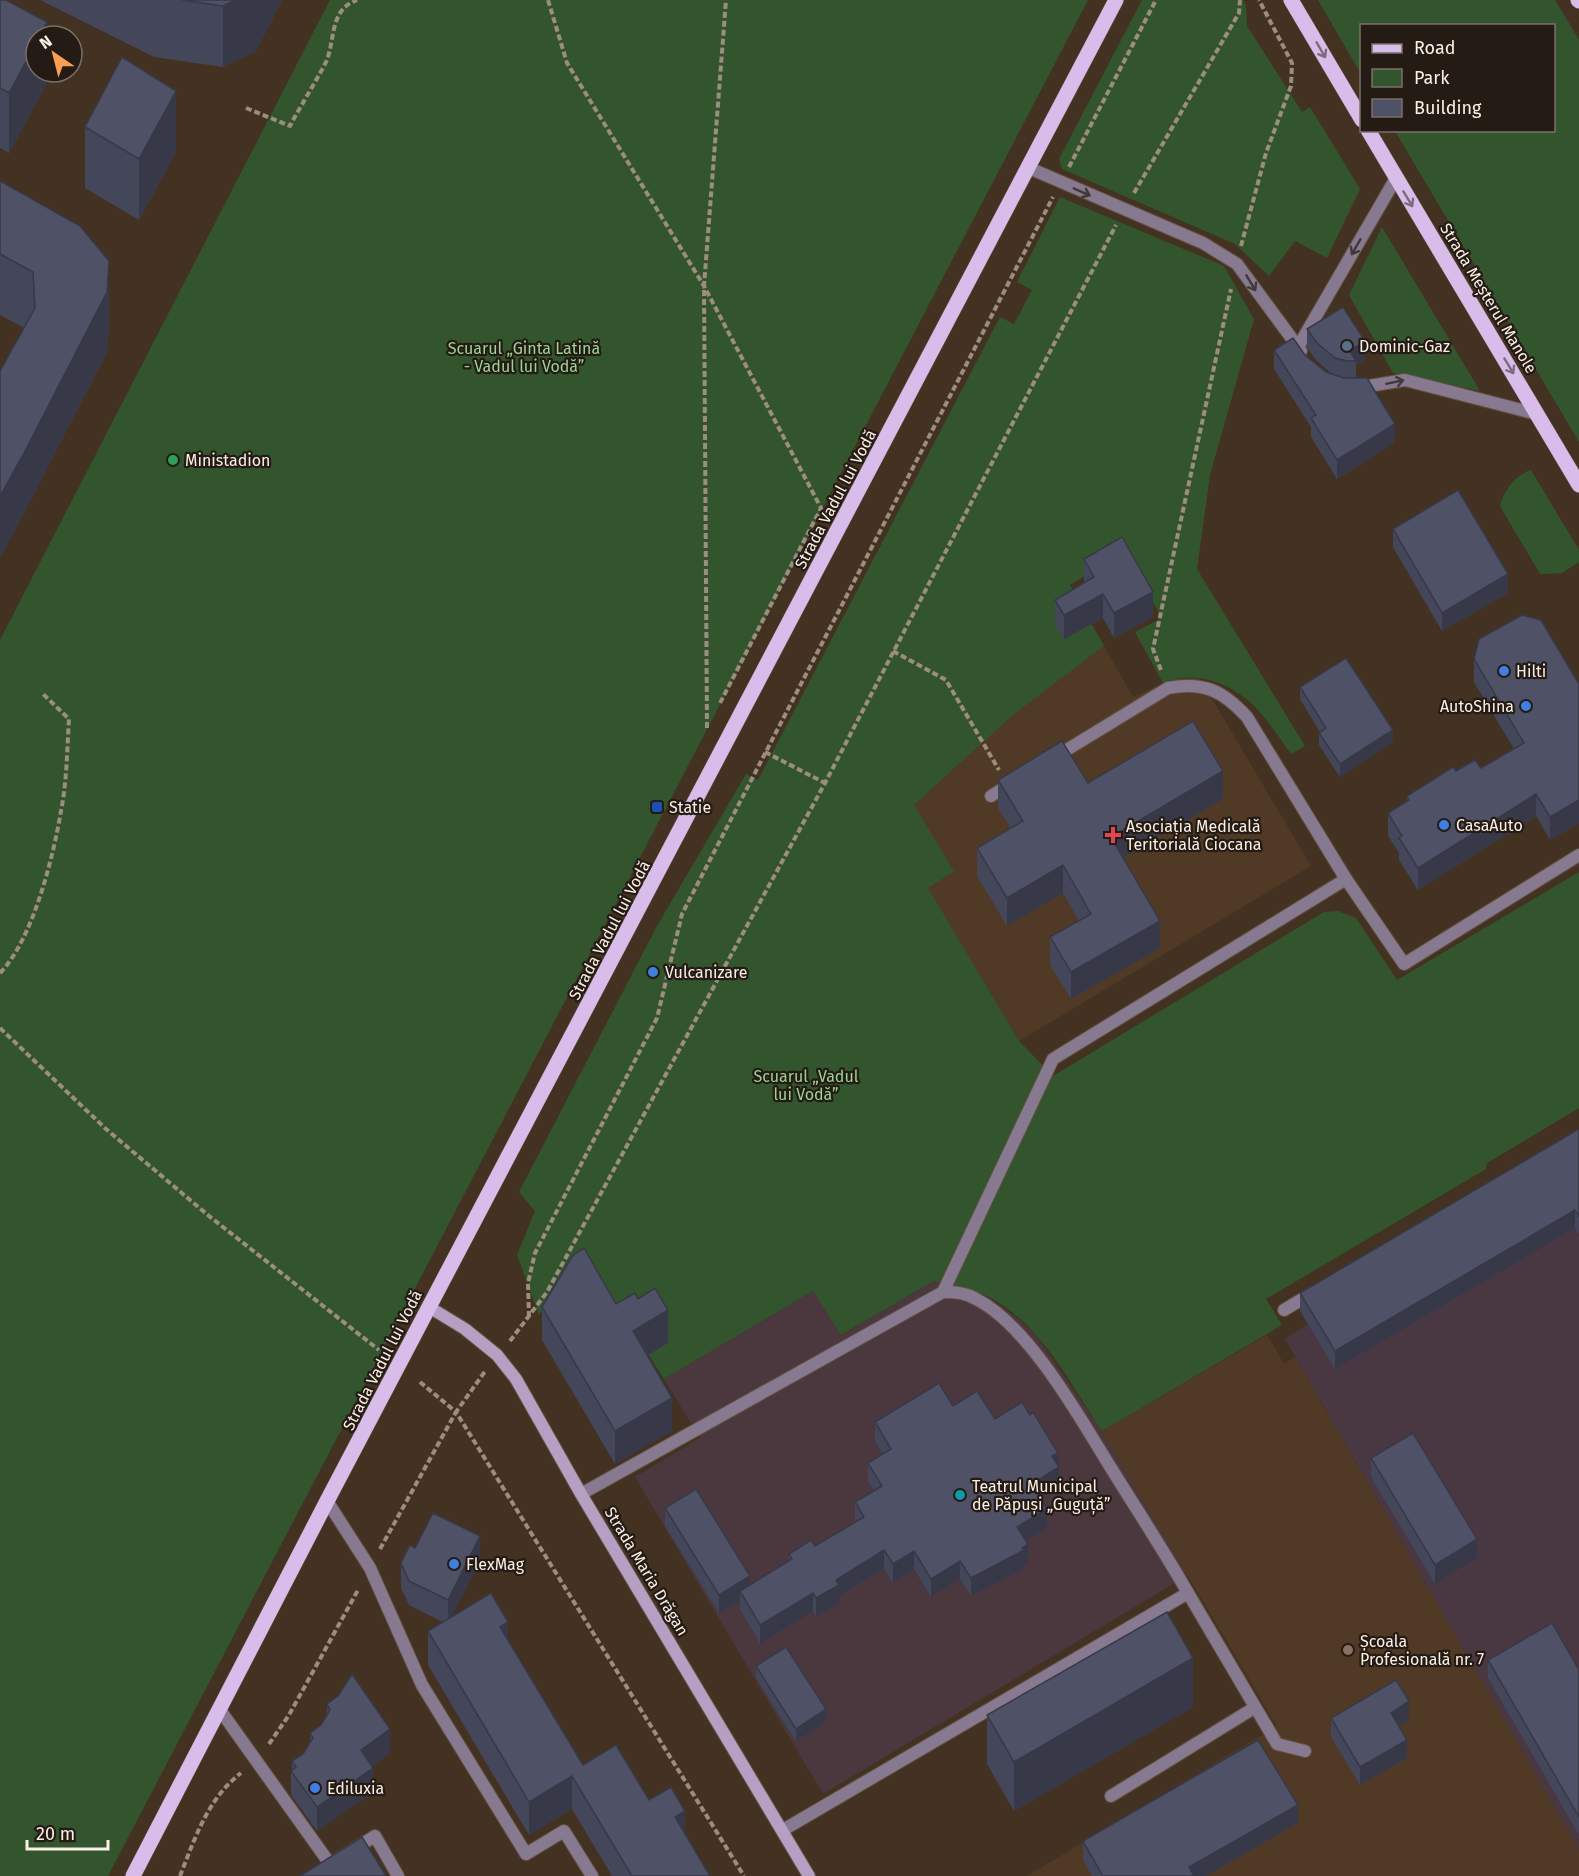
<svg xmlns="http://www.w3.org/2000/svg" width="1579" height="1876" viewBox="0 0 1579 1876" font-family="'Fira Sans',sans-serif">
	<rect width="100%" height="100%" fill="#433221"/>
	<path fill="#4b373e" d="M934,1281L987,1296L1020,1320L1038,1338L1102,1431L1188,1575L823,1794L635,1477L700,1438L664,1379L813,1291L842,1335Z"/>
	<path fill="#493742" d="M1579,1148V1850L1285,1339Z"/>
	<g fill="#513a25">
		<path d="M1104,646L1133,697L1172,679L1199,677L1311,866L1019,1041L927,888L914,805L1013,715Z"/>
		<path d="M1267,1335L1284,1364L1295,1357L1579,1850V1876H1027L1277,1726L1102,1431Z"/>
	</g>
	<g fill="#33552e">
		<path d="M330,0H1088L108,1876H0V640Z"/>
		<path d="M1142,0H1243L1246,5L1247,26L1302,112L1310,107L1360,189L1327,258L1295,241L1269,276L1235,244L1062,169L1059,159Z"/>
		<path d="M1318,0H1555L1579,40V442L1395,131L1554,130V26H1362L1361,74Z"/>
		<path d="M1060,197L1224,266L1254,319L1210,475L1197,569L1305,746L1291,754C1267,721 1254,695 1213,681C1197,676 1179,676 1163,683L1135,632L1158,620L1160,614L1123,554L1070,585L1104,646L1013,715L914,805L954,871L928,888L1019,1041L1053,1076L1324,912L1338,911L1356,918L1397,980L1579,872V1108L1487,1163L1486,1169L1266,1299L1282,1325L1102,1431C1071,1385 1040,1322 987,1296C972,1288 951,1286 934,1281L841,1335L813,1291L664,1379L581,1248L539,1315L517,1255L535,1211L519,1192L657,926L746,774L758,780L1000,317L1014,324L1032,290L1017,282Z"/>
		<path d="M1382,227L1480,391L1393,373L1349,295Z"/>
		<path d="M1531,470L1579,550V562L1562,573L1540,574L1500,506C1504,490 1515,475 1531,470Z"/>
	</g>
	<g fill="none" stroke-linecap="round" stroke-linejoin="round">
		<g stroke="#605040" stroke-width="14">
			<g id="service">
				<path d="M1029,168L1203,243L1237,264L1301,351"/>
				<path d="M1298,347L1396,178"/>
				<path d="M1357,388L1405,380L1537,414"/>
				<path d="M1055,757L1168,688C1204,681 1223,691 1247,717L1346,879L1404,964L1579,855"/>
				<path d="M991,796L1012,783"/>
				<path d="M1284,1310L1314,1292"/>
				<path d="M581,1494L943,1292L1053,1059L1346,879"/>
				<path d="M327,1501L370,1568L422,1685L526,1854L564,1831L592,1876"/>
				<path d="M1188,1593L1277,1744L1305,1751"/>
				<path d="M220,1710L330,1864L375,1836L398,1876"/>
				<path d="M1111,1796L1254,1708"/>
				<path d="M783,1830L1188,1593C1164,1551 1137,1510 1111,1468C1080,1418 1030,1328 978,1300C967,1293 956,1292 943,1292"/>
			</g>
		</g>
		<g stroke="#605040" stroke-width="14">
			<path id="secondary" d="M429,1307L465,1329L497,1355L516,1379L581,1494L809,1876"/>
		</g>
		<g stroke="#605040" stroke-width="16">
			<g id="primary">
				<path d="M1291,0L1362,120"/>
				<path d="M1578,0L1579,1"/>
				<path d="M1368,130L1579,485"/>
				<path d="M133,1876L327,1501L1116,0"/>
			</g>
		</g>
		<g stroke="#9c8d7f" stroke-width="4" stroke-dasharray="6 3" stroke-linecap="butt">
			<path d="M548,0L567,63L704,286L821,508L719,705"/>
			<path d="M246,108L290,126C301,105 314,85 325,64C336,43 328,10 357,0"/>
			<path d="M1069,167L1156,0"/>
			<path d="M1134,193L1239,13L1240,0"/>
			<path d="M1241,246L1266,153L1291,86L1292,63L1259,0"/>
			<path d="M893,651L946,680L999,770"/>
			<path d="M1161,670L1153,649L1231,289"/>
			<path d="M707,728L704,286L726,0"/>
			<path d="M765,752L825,783"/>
			<path d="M0,973C33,939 53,858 61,811C67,781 67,749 69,719L43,694"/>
			<path d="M0,1028L106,1129L209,1216L379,1350"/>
			<path d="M529,1317L528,1283L535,1253L657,1018L682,914L1053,197"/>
			<path d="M510,1341L547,1292L825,783L1116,225"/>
			<path d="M420,1382L456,1412L486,1370"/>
			<path d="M380,1549L456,1412L744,1876"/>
			<path d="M269,1744L289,1715L358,1590"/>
			<path d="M180,1876C195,1838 208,1798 241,1773"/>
		</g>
		<use href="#service" stroke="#87798f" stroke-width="12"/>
		<use href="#secondary" stroke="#b59fc2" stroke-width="12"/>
		<use href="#primary" stroke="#d8bce9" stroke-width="15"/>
	</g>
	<g fill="#444659">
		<path d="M0,0L47,36V83L9,153L0,148Z"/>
		<path d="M40,0H282L256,51L223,67L154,57Z"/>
		<path d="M85,127L176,152L139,220L85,188Z"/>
		<path d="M0,181L109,322L107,352L24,513L0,557V371L24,328L0,315Z"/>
		<path d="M1307,329L1365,360L1356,365V378L1395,442L1337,479L1311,437V427L1274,369V350L1305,355L1326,372L1332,374L1317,361L1307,348Z"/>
		<path d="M1393,529L1508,593L1442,631L1393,547Z"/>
		<path d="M1084,559L1153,617L1114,638L1103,618L1064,639L1055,625V600L1084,583Z"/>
		<path d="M1474,659L1579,684V823L1550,840L1536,816L1418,890L1399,860V853L1388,836V813L1407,802V796L1456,771L1481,768L1514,749L1474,682Z"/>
		<path d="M1300,687L1393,742L1340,777L1319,745V733L1320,732L1300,699Z"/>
		<path d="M998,780L1088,783L1223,799L1123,858L1160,948L1071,999L1050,965V937L1079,921L1063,893L1007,926L977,876V848L1011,829L998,808Z"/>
		<path d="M1579,1129V1234L1575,1228L1335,1369L1300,1311V1293Z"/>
		<path d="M616,1304L668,1343L647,1356L672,1431L615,1464L542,1340V1307Z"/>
		<path d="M953,1406L995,1419L1058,1465L1059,1486L1040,1497L1047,1528L1026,1541L1028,1563L1024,1565V1569L971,1596L960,1579L931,1597L914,1569L893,1583L884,1569L839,1596V1603L816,1617L813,1611L760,1644L740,1609V1601L719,1613L665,1526V1508L750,1585L789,1560V1554L815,1546L855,1522V1502L874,1491L868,1481V1463L883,1454L875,1441V1422Z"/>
		<path d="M1371,1458L1477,1558L1435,1584L1371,1477Z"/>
		<path d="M415,1548L480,1561L451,1617L508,1640L583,1765L649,1800L685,1833L710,1876H612L572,1809L529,1835L428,1665V1631L443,1622L409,1605L401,1588V1563Z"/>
		<path d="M1488,1660L1579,1670V1835L1488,1678Z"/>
		<path d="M756,1666L826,1722L796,1741L756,1678Z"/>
		<path d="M327,1704L390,1753L372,1766L373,1792L317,1831L291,1795V1771L292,1770V1761L303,1754L310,1743V1733L321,1725L327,1716Z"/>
		<path d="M1193,1707L1014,1811L987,1764V1715Z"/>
		<path d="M1331,1718L1409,1720L1399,1726L1407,1758L1360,1785L1331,1737Z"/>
		<path d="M1298,1823L1206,1876H1092L1083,1860V1841Z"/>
	</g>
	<g fill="#373948">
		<path d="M235,0H282L256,51L223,67V6Z"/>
		<path d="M47,22V36H40Z"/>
		<path d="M36,43V72H47V83L9,153V93Z"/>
		<path d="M176,91V152L139,220V159Z"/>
		<path d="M109,261V322L107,352L24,513L0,557V496Z"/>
		<path d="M1365,341V360L1356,365V361L1350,351Z"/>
		<path d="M1395,424V442L1337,479V460Z"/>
		<path d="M1508,574V593L1442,631V613Z"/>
		<path d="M1153,592V617L1114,638V613Z"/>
		<path d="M1103,594V618L1064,639V615Z"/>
		<path d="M1393,730V742L1340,777V764Z"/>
		<path d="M1223,771V799L1111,865V837Z"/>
		<path d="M1536,794V816L1418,890V868Z"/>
		<path d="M1579,800V823L1550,840V817Z"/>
		<path d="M1063,865V893L1007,926V898Z"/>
		<path d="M1160,921V948L1071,999V972Z"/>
		<path d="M1575,1210V1228L1335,1369V1351Z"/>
		<path d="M668,1310V1343L633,1364V1331Z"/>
		<path d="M672,1398V1431L615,1464V1431Z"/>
		<path d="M1058,1453L1059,1486L1032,1502V1484L1052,1456Z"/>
		<path d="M1047,1509V1528L1017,1546V1527Z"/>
		<path d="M480,1536V1561L448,1624V1600Z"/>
		<path d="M1477,1539V1558L1435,1584V1565Z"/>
		<path d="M1028,1544V1563L1024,1565V1569L971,1596V1578Z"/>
		<path d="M884,1550V1569L839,1596V1603L816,1617V1598L836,1580Z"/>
		<path d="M914,1551V1569L893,1583V1564Z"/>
		<path d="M960,1561V1579L931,1597V1579Z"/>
		<path d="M750,1576V1594L740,1591V1601L719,1613V1595Z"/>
		<path d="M813,1593V1611L760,1644V1625Z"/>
		<path d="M508,1622V1655L500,1627Z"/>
		<path d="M1193,1658V1707L1014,1811V1762Z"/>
		<path d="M1409,1701V1720L1391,1731V1713Z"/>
		<path d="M826,1709V1722L796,1741V1729Z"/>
		<path d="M390,1729V1753L361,1774V1750Z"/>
		<path d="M1407,1740V1758L1360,1785V1767Z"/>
		<path d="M373,1768V1792L317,1831V1807Z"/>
		<path d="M572,1776V1809L529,1835V1802Z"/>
		<path d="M1298,1805V1823L1206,1876H1189V1867Z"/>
		<path d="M685,1811V1844L675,1817Z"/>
	</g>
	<g fill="#4f5167" stroke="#373948" stroke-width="1.5">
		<path d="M0,0H6L47,22L40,36H36V43L9,93L0,88Z"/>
		<path d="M182,0H235L223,6Z"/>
		<path d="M122,57L176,91L139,159L85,127Z"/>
		<path d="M0,181L80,226L109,261L107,292L24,453L0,496V371L35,308L33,272L0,254Z"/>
		<path d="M1343,307L1365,341L1350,351L1356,361H1347L1335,358L1317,343L1307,329Z"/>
		<path d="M1293,338L1305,355L1326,372L1344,378H1367L1395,424L1337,460L1311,418L1316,415L1274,350Z"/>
		<path d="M1458,490L1508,574L1442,613L1393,529Z"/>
		<path d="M1122,537L1153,592L1114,613L1103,594L1064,615L1055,600L1094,577L1084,559Z"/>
		<path d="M1522,615L1541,620L1579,684V800L1550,817L1536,794L1418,868L1399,838L1402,836L1388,813L1409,800L1407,796L1453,767L1456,771L1475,760L1481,768L1524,743L1474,659L1479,639Z"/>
		<path d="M1346,658L1393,730L1340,764L1319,733L1326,728L1300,687Z"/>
		<path d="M1193,721L1223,771L1111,837L1160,921L1071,972L1050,937L1091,914L1063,865L1007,898L977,848L1023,821L998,780L1062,741L1088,783Z"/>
		<path d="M1579,1129V1216L1575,1210L1335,1351L1300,1293Z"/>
		<path d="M584,1248L616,1304L635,1293L638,1299L655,1288L668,1310L633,1331L672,1398L615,1431L542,1307L573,1255Z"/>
		<path d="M939,1383L953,1406L977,1391L995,1419L1022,1402L1030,1415L1033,1412L1058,1453L1052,1456L1059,1467L1032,1484L1047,1509L1017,1527L1028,1544L1022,1548L1024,1550L971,1578L960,1561L931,1579L914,1551L893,1564L884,1550L836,1580L839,1585L816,1598L813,1593L760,1625L740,1591L792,1559L789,1554L811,1540L815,1546L864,1517L855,1502L882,1486L868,1463L891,1449L875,1422Z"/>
		<path d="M1413,1433L1477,1539L1435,1565L1371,1458Z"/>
		<path d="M696,1489L750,1576L719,1595L665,1508Z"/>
		<path d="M433,1513L480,1536L448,1600L409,1581L401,1563L410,1545L415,1548Z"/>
		<path d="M491,1593L508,1622L500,1627L583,1765L616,1745L649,1800L671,1787L685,1811L675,1817L710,1876H632L572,1776L529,1802L428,1631Z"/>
		<path d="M1167,1612L1193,1658L1014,1762L987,1715Z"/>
		<path d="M1552,1623L1579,1670V1817L1488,1660Z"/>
		<path d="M786,1647L826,1709L796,1729L756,1666Z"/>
		<path d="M352,1674L390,1729L361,1750L373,1768L317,1807L291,1771L296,1767L292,1761L303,1754L313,1738L310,1733L321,1725L330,1710L327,1704L338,1696Z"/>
		<path d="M1396,1680L1409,1701L1391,1713L1407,1740L1360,1767L1331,1718Z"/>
		<path d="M1258,1740L1298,1805L1189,1867L1194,1876H1103L1083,1841Z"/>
		<path d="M362,1837L386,1876H300Z"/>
	</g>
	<defs><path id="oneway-shaft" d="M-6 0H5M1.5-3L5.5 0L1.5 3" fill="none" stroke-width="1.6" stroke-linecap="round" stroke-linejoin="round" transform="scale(1.5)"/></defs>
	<g stroke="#7e6c7e">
		<use href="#oneway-shaft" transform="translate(1321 50) rotate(60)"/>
		<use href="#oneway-shaft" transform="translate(1408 199) rotate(59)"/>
		<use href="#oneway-shaft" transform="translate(1509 366) rotate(59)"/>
	</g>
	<g stroke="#423739">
		<use href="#oneway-shaft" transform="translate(1082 192) rotate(24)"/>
		<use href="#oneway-shaft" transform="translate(1356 247) rotate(120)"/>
		<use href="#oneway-shaft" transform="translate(1251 283) rotate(59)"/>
		<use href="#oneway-shaft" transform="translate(1395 382) rotate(-12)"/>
	</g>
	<circle fill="#5c6f8a" stroke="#241b14" stroke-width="2" cx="1347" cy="346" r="6"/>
	<circle fill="#2e9e5b" stroke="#241b14" stroke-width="2" cx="173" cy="460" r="6"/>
	<g fill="#3f7fe0" stroke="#241b14" stroke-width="2">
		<circle cx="1504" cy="671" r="6"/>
		<circle cx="1526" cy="706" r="6"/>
		<circle cx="1444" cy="825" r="6"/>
		<circle cx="653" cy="972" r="6"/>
		<circle cx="454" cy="1564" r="6"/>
		<circle cx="315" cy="1788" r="6"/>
	</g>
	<rect fill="#1a4fb4" stroke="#241b14" stroke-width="2" x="651" y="801" width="12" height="12" rx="3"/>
	<path fill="#e0444e" stroke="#241b14" stroke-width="2" d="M1110 826h6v6h6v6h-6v6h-6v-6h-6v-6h6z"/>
	<circle fill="#0f9aa8" stroke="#241b14" stroke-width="2" cx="960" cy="1495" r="6"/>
	<circle fill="#8d6e63" stroke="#241b14" stroke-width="2" cx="1348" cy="1650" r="6"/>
	<g text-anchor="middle" stroke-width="4.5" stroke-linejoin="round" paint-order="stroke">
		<g font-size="16" fill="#fbefe5" stroke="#241b14">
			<text transform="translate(1489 298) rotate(59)" y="6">Strada Meșterul Manole</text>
			<text transform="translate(835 499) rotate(-62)" y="6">Strada Vadul lui Vodă</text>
			<text transform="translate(609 930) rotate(-62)" y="6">Strada Vadul lui Vodă</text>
			<text transform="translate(382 1360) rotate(-63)" y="6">Strada Vadul lui Vodă</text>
			<text transform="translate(647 1571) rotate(59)" y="6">Strada Maria Drăgan</text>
		</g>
		<g font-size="16" fill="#fbefe5" stroke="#241b14" text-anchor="start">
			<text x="1359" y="352">Dominic-Gaz</text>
			<text x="185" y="466">Ministadion</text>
			<text x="1516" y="677">Hilti</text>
			<text x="1514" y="712" text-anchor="end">AutoShina</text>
			<text x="669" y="813">Statie</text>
			<text x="1456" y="831">CasaAuto</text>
			<text x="1126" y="832">Asociația Medicală<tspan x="1126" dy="18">Teritorială Ciocana</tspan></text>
			<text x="665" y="978">Vulcanizare</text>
			<text x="972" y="1492">Teatrul Municipal<tspan x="972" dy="18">de Păpuși „Guguță”</tspan></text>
			<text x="466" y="1570">FlexMag</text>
			<text x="1360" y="1647">Școala<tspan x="1360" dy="18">Profesională nr. 7</tspan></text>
			<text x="327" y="1794">Ediluxia</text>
		</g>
		<g font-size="16" fill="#9ad491" stroke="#241b14">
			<text x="524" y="354">Scuarul „Ginta Latină<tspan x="524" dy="18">- Vadul lui Vodă”</tspan></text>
			<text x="806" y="1082">Scuarul „Vadul<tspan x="806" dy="18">lui Vodă”</tspan></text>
		</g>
	</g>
	<rect x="1360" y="24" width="195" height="108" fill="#241b14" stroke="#7a7068" stroke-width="1.5"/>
	<rect x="1372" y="44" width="30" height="9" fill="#d8bce9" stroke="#7a7068" stroke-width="1.5"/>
	<text x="1414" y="54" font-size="18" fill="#fbefe5">Road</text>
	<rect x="1372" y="69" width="30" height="18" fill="#33552e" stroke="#7a7068" stroke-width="1.5"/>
	<text x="1414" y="84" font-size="18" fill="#fbefe5">Park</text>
	<rect x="1372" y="99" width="30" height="18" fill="#4f5167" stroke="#7a7068" stroke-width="1.5"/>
	<text x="1414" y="114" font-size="18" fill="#fbefe5">Building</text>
	<g transform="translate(54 54) rotate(325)"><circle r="28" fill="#241b14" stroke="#7a7068" stroke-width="1.5"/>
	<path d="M0-4.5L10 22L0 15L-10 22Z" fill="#fc9d54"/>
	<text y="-9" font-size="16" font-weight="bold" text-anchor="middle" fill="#fbefe5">N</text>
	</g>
	<path d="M27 1840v9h81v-9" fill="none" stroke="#fbefe5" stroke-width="3"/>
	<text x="36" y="1840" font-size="18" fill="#fbefe5" stroke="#241b14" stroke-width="4.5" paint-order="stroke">20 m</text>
</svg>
